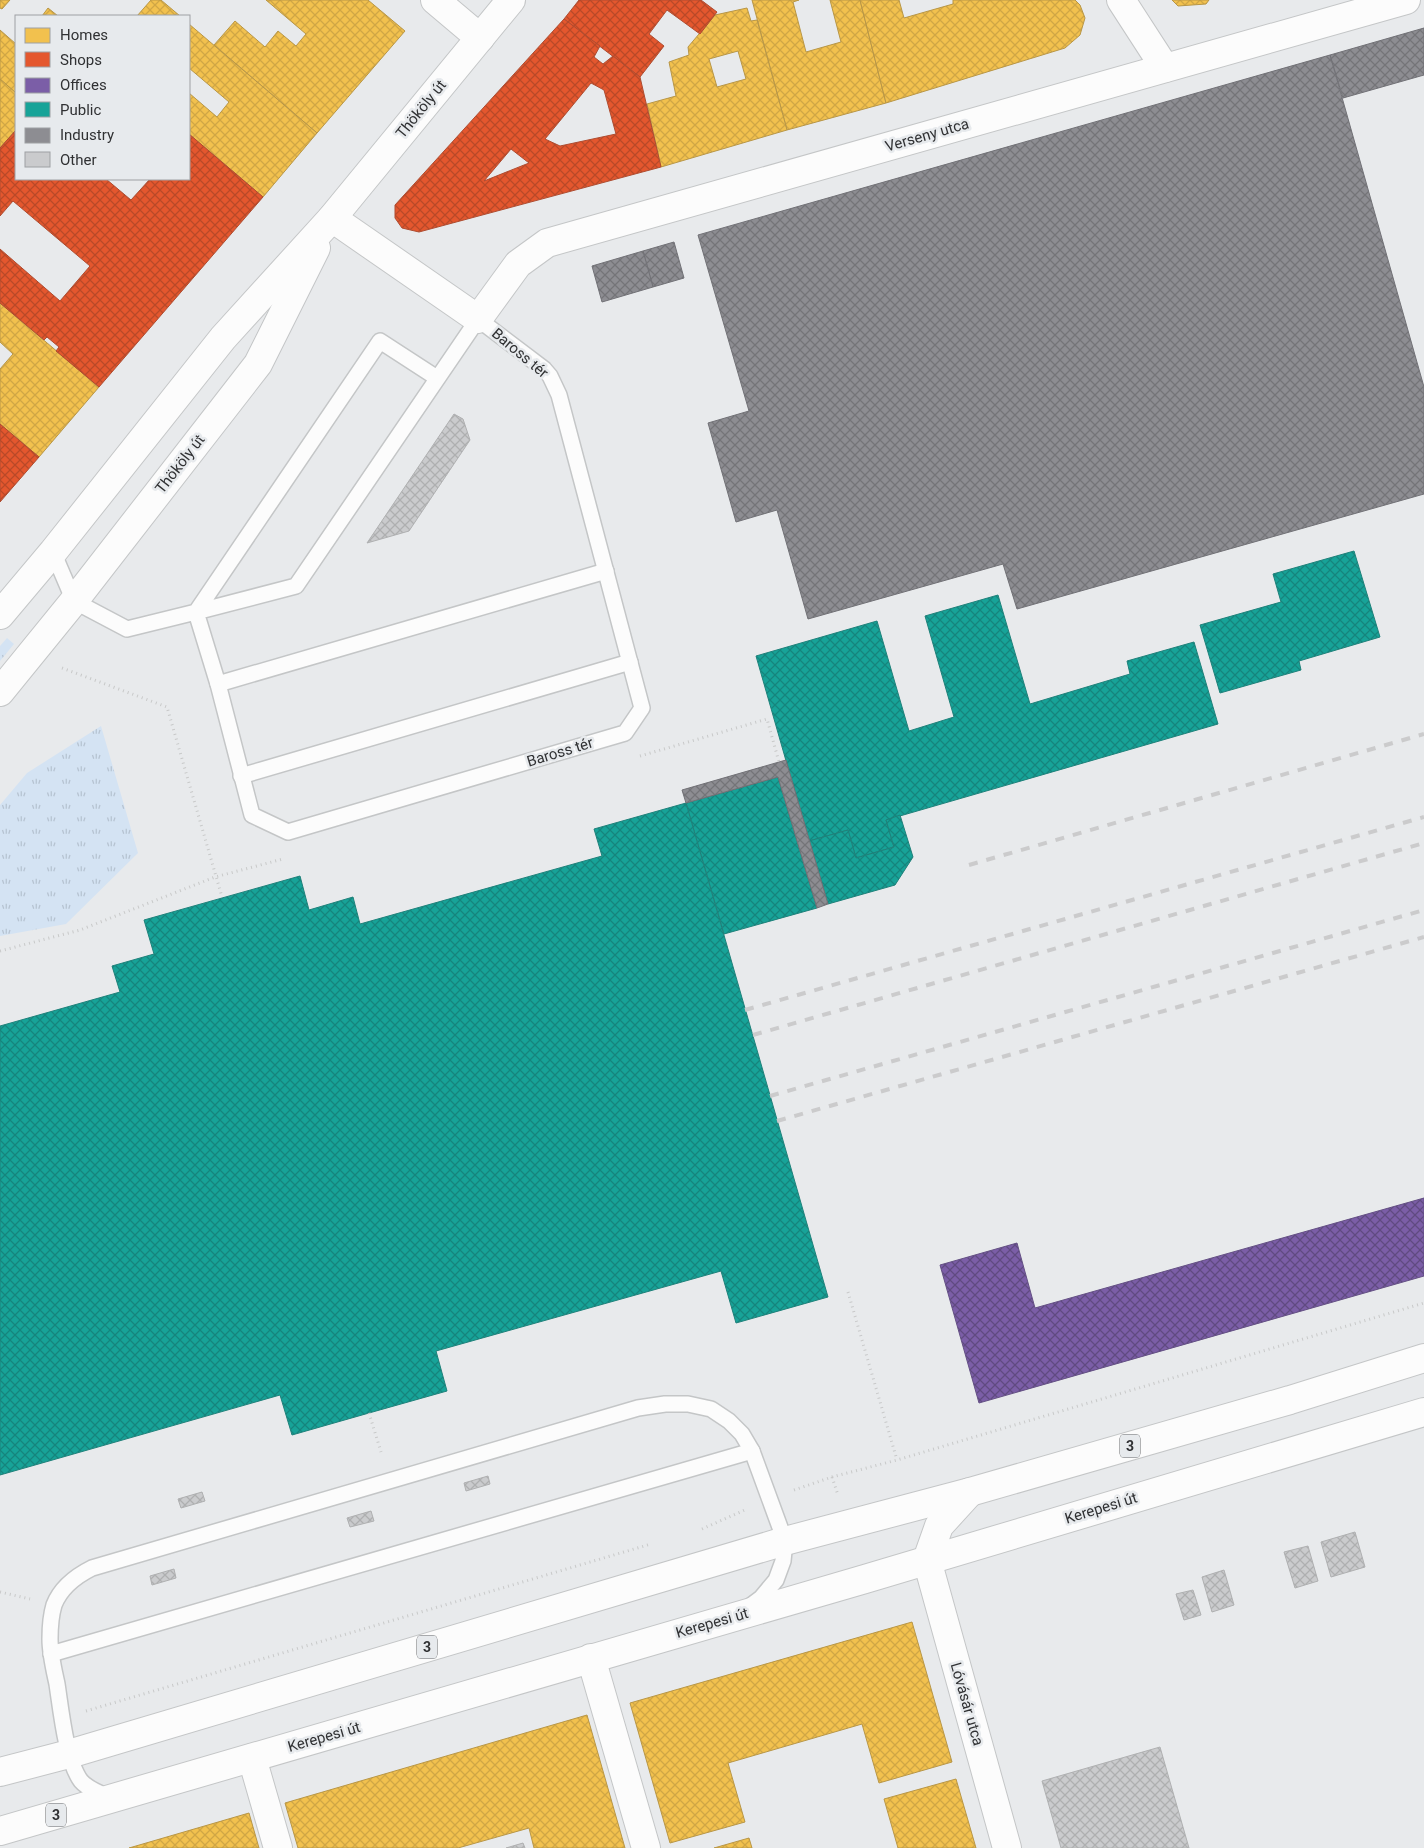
<svg xmlns="http://www.w3.org/2000/svg" width="1424" height="1848" viewBox="0 0 1424 1848" font-family="Roboto,sans-serif">
	<defs>
		<pattern id="grass-tufts" width="24" height="20" patternUnits="userSpaceOnUse" patternTransform="scale(1.25)"><rect width="24" height="20" fill="#d4e3f3"/><path d="M3 7l-1-3M5 7V3M7 7l1-3M15 17l-1-3M17 17v-4M19 17l1-3" fill="none" stroke="#b6c3d1"/></pattern>
		<pattern id="homes-cross-hatch" width="8" height="8" patternUnits="userSpaceOnUse" patternTransform="scale(1.25)"><rect width="8" height="8" fill="#f2c14e"/><path d="M0 0l8 8M0 8l8-8" fill="none" stroke="#d0a645"/></pattern>
		<pattern id="shops-cross-hatch" width="8" height="8" patternUnits="userSpaceOnUse" patternTransform="scale(1.25)"><rect width="8" height="8" fill="#e4572e"/><path d="M0 0l8 8M0 8l8-8" fill="none" stroke="#b94928"/></pattern>
		<pattern id="offices-cross-hatch" width="8" height="8" patternUnits="userSpaceOnUse" patternTransform="scale(1.25)"><rect width="8" height="8" fill="#7b5ea7"/><path d="M0 0l8 8M0 8l8-8" fill="none" stroke="#604a81"/></pattern>
		<pattern id="public-cross-hatch" width="8" height="8" patternUnits="userSpaceOnUse" patternTransform="scale(1.25)"><rect width="8" height="8" fill="#17a398"/><path d="M0 0l8 8M0 8l8-8" fill="none" stroke="#15857d"/></pattern>
		<pattern id="industry-cross-hatch" width="8" height="8" patternUnits="userSpaceOnUse" patternTransform="scale(1.25)"><rect width="8" height="8" fill="#8d8d92"/><path d="M0 0l8 8M0 8l8-8" fill="none" stroke="#747478"/></pattern>
		<pattern id="building-cross-hatch" width="8" height="8" patternUnits="userSpaceOnUse" patternTransform="scale(1.25)"><rect width="8" height="8" fill="#cacbcd"/><path d="M0 0l8 8M0 8l8-8" fill="none" stroke="#aeafb0"/></pattern>
	</defs>
	<rect width="100%" height="100%" fill="#e8eaec"/>
	<g fill="url(#grass-tufts)">
		<path d="M7,638L14,644L0,661V646Z"/>
		<path d="M101,726L138,853L66,924L0,936V805L27,773Z"/>
	</g>
	<g fill="url(#homes-cross-hatch)" stroke="#b89646" fill-rule="evenodd">
		<path d="M0,0H10L2,9L0,8Z"/>
		<path d="M151,0H161L180,16H137Z"/>
		<path d="M266,0H368L405,31L317,133L214,45L235,21L265,47L278,31L296,46L306,34Z"/>
		<path d="M752,0H799L793,2L806,52L841,42L830,0H860L886,103L787,130Z"/>
		<path d="M860,0H899L904,18L953,4V0H1075L1080,5L1085,18L1080,35L1065,48L886,103Z"/>
		<path d="M1172,0H1209L1206,4L1178,6Z"/>
		<path d="M48,8L58,16H42Z"/>
		<path d="M747,8L751,21L757,20L787,130L661,167L647,104L676,96L669,62L689,55L688,47L715,15ZM738,51L746,79L717,87L709,59Z"/>
		<path d="M189,24L317,133L263,197L189,134V93L217,117L229,102L189,68Z"/>
		<path d="M0,30L16,44V93L0,79Z"/>
		<path d="M0,79L16,93V130L0,148Z"/>
		<path d="M0,303L99,387L39,457L0,424V369L13,354L0,342Z"/>
		<path d="M912,1622L952,1762L879,1783L862,1724L728,1763L745,1822L670,1843L630,1703Z"/>
		<path d="M587,1715L625,1848H534L529,1828L458,1848H298L285,1803Z"/>
		<path d="M956,1779L976,1848H898L884,1799Z"/>
		<path d="M249,1813L259,1848H129Z"/>
		<path d="M749,1838L752,1848H714Z"/>
	</g>
	<g fill="url(#shops-cross-hatch)" stroke="#ae4c30" fill-rule="evenodd">
		<path d="M579,0H701L717,12L700,34L667,10L649,34L664,46L640,77L564,19Z"/>
		<path d="M564,19L600,46L594,57L603,64L613,56L640,77L661,167L419,232L402,228L395,218V205ZM591,83L604,90L616,134L560,146L545,139ZM511,149L529,163L484,181Z"/>
		<path d="M16,130V179H106L131,200L150,179H189V134L263,197L99,387L56,351L59,347L47,337L44,340L0,303V249L60,301L90,266L13,201L0,216V148Z"/>
		<path d="M0,424L39,457L0,502Z"/>
	</g>
	<path fill="url(#offices-cross-hatch)" stroke="#645084" d="M1424,1198V1276L979,1403L940,1265L1017,1243L1035,1308Z"/>
	<g fill="url(#public-cross-hatch)" stroke="#1e817a">
		<path d="M1354,551L1380,637L1299,661L1301,670L1220,693L1200,625L1281,602L1273,574Z"/>
		<path d="M998,595L1030,704L1130,674L1127,661L1194,642L1218,724L886,820L894,847L856,858L848,830L809,841L756,656L877,621L909,731L954,717L925,616Z"/>
		<path d="M778,777L817,908L724,934L686,803Z"/>
		<path d="M686,803L828,1297L736,1323L721,1271L436,1351L447,1391L369,1413L292,1435L280,1395L0,1475V1026L120,992L112,966L154,954L144,920L300,876L309,910L353,897L360,924L602,856L594,829Z"/>
		<path d="M900,815L913,857L895,885L828,904L809,841L848,830L856,858L894,847L886,820Z"/>
	</g>
	<g fill="url(#industry-cross-hatch)" stroke="#717176">
		<path d="M1424,28V75L1343,98L1330,55Z"/>
		<path d="M1330,55L1424,387V494L1017,609L1003,564L808,619L777,510L736,522L708,423L749,411L698,235Z"/>
		<path d="M674,242L684,278L653,287L643,251Z"/>
		<path d="M643,251L653,287L602,302L592,266Z"/>
		<path d="M786,760L828,904L817,908L778,777L686,803L682,790Z"/>
	</g>
	<g fill="url(#building-cross-hatch)" stroke="#afb0b1">
		<path d="M454,414L463,419L470,440L409,531L367,543Z"/>
		<path d="M488,1476L490,1484L466,1491L464,1483Z"/>
		<path d="M202,1492L205,1501L181,1508L178,1499Z"/>
		<path d="M371,1511L374,1521L350,1527L347,1518Z"/>
		<path d="M1355,1532L1365,1567L1331,1577L1321,1542Z"/>
		<path d="M1308,1546L1318,1581L1295,1588L1284,1552Z"/>
		<path d="M174,1569L176,1578L152,1585L150,1576Z"/>
		<path d="M1224,1570L1234,1605L1212,1612L1202,1577Z"/>
		<path d="M1193,1590L1201,1615L1184,1620L1176,1594Z"/>
		<path d="M1160,1747L1189,1848H1061L1042,1781Z"/>
		<path d="M523,1843L525,1848H506Z"/>
	</g>
	<g fill="none" stroke-linecap="round" stroke-linejoin="round">
		<g stroke="#c4c6c7" stroke-width="18">
			<g id="service">
				<path d="M53,552L74,601L127,629L196,612L296,586L478,319L544,369L550,376L559,395L642,708L625,733L288,832L252,815L218,684L196,612L380,341L437,378"/>
				<path d="M218,684L606,571"/>
				<path d="M241,776L630,662"/>
				<path d="M51,1654L752,1451"/>
				<path d="M111,1798C101,1794 88,1789 81,1781C66,1761 61,1710 57,1684C54,1670 50,1654 50,1639C50,1628 51,1615 54,1605C61,1587 76,1576 92,1568L638,1408L665,1404H688L711,1409L729,1421L742,1434L752,1451L785,1541L783,1561L776,1580L761,1598L749,1607"/>
			</g>
		</g>
		<g stroke="#c4c6c7" stroke-width="30">
			<g id="minor">
				<path d="M435,0L480,38"/>
				<path d="M1121,0L1165,68"/>
				<path d="M332,218L478,319L518,264L547,243L1406,0"/>
				<path d="M970,1492L939,1526L927,1560L1007,1848"/>
				<path d="M591,1658L646,1848"/>
				<path d="M252,1758L278,1848"/>
			</g>
		</g>
		<g stroke="#c4c6c7" stroke-width="30">
			<g id="secondary">
				<path d="M0,615L53,552L223,338L332,218L511,0"/>
				<path d="M0,692L74,601L258,364L316,248"/>
			</g>
		</g>
		<g stroke="#c4c6c7" stroke-width="30">
			<g id="primary">
				<path d="M0,1772L69,1754L785,1541L970,1492L1290,1400L1424,1358"/>
				<path d="M0,1831L865,1579L1424,1412"/>
			</g>
		</g>
		<g stroke="#c8c9c9" stroke-width="3" stroke-dasharray="1 4" stroke-linecap="butt">
			<path d="M62,668L167,707L222,897"/>
			<path d="M640,756L767,719L779,762"/>
			<path d="M0,951L80,930L215,877L283,859"/>
			<path d="M848,1292L897,1460"/>
			<path d="M369,1413L381,1452"/>
			<path d="M832,1477L838,1495"/>
			<path d="M794,1490L832,1477L897,1460L1424,1303"/>
			<path d="M702,1529L747,1509"/>
			<path d="M0,1592L30,1599"/>
			<path d="M86,1711L651,1544"/>
		</g>
		<use href="#service" stroke="#fcfcfc" stroke-width="15"/>
		<use href="#minor" stroke="#fcfcfc" stroke-width="28"/>
		<use href="#secondary" stroke="#fcfcfc" stroke-width="28"/>
		<use href="#primary" stroke="#fcfcfc" stroke-width="28"/>
		<g stroke="#cbcbcc" stroke-width="4" stroke-dasharray="9 9" stroke-linecap="butt">
			<path d="M969,865L1424,734"/>
			<path d="M745,1010L1424,817"/>
			<path d="M753,1035L1424,843"/>
			<path d="M770,1096L1424,910"/>
			<path d="M777,1121L1424,937"/>
		</g>
	</g>
	<g text-anchor="middle" stroke-width="5" stroke-linejoin="round" paint-order="stroke">
		<g fill="#e7eaed" stroke="#67686b" stroke-width="1">
			<rect x="1120" y="1434.5" width="20" height="23" rx="4"/>
			<rect x="417" y="1635.5" width="20" height="23" rx="4"/>
			<rect x="46" y="1803.5" width="20" height="23" rx="4"/>
		</g>
		<g font-size="14" font-weight="bold" fill="#303133">
			<text x="1130" y="1451">3</text>
			<text x="427" y="1652">3</text>
			<text x="56" y="1820">3</text>
		</g>
		<g font-size="15" fill="#303133" stroke="#e7eaed">
			<text transform="translate(421 109) rotate(-51)" y="5">Thököly út</text>
			<text transform="translate(927 135) rotate(-16)" y="5">Verseny utca</text>
			<text transform="translate(520 353) rotate(40)" y="5">Baross tér</text>
			<text transform="translate(180 464) rotate(-52)" y="5">Thököly út</text>
			<text transform="translate(560 752) rotate(-17)" y="5">Baross tér</text>
			<text transform="translate(1101 1508) rotate(-17)" y="5">Kerepesi út</text>
			<text transform="translate(712 1623) rotate(-16)" y="5">Kerepesi út</text>
			<text transform="translate(967 1704) rotate(74)" y="5">Lóvásár utca</text>
			<text transform="translate(324 1737) rotate(-16)" y="5">Kerepesi út</text>
		</g>
	</g>
	<rect x="15" y="15" width="175" height="165" fill="#e7eaed" stroke="#9ea0a3"/>
	<rect x="25" y="28" width="25" height="15" fill="#f2c14e" stroke="#9ea0a3"/>
	<text x="60" y="40" font-size="15" fill="#303133">Homes</text>
	<rect x="25" y="52" width="25" height="15" fill="#e4572e" stroke="#9ea0a3"/>
	<text x="60" y="65" font-size="15" fill="#303133">Shops</text>
	<rect x="25" y="78" width="25" height="15" fill="#7b5ea7" stroke="#9ea0a3"/>
	<text x="60" y="90" font-size="15" fill="#303133">Offices</text>
	<rect x="25" y="102" width="25" height="15" fill="#17a398" stroke="#9ea0a3"/>
	<text x="60" y="115" font-size="15" fill="#303133">Public</text>
	<rect x="25" y="128" width="25" height="15" fill="#8d8d92" stroke="#9ea0a3"/>
	<text x="60" y="140" font-size="15" fill="#303133">Industry</text>
	<rect x="25" y="152" width="25" height="15" fill="#cacbcd" stroke="#9ea0a3"/>
	<text x="60" y="165" font-size="15" fill="#303133">Other</text>
</svg>
